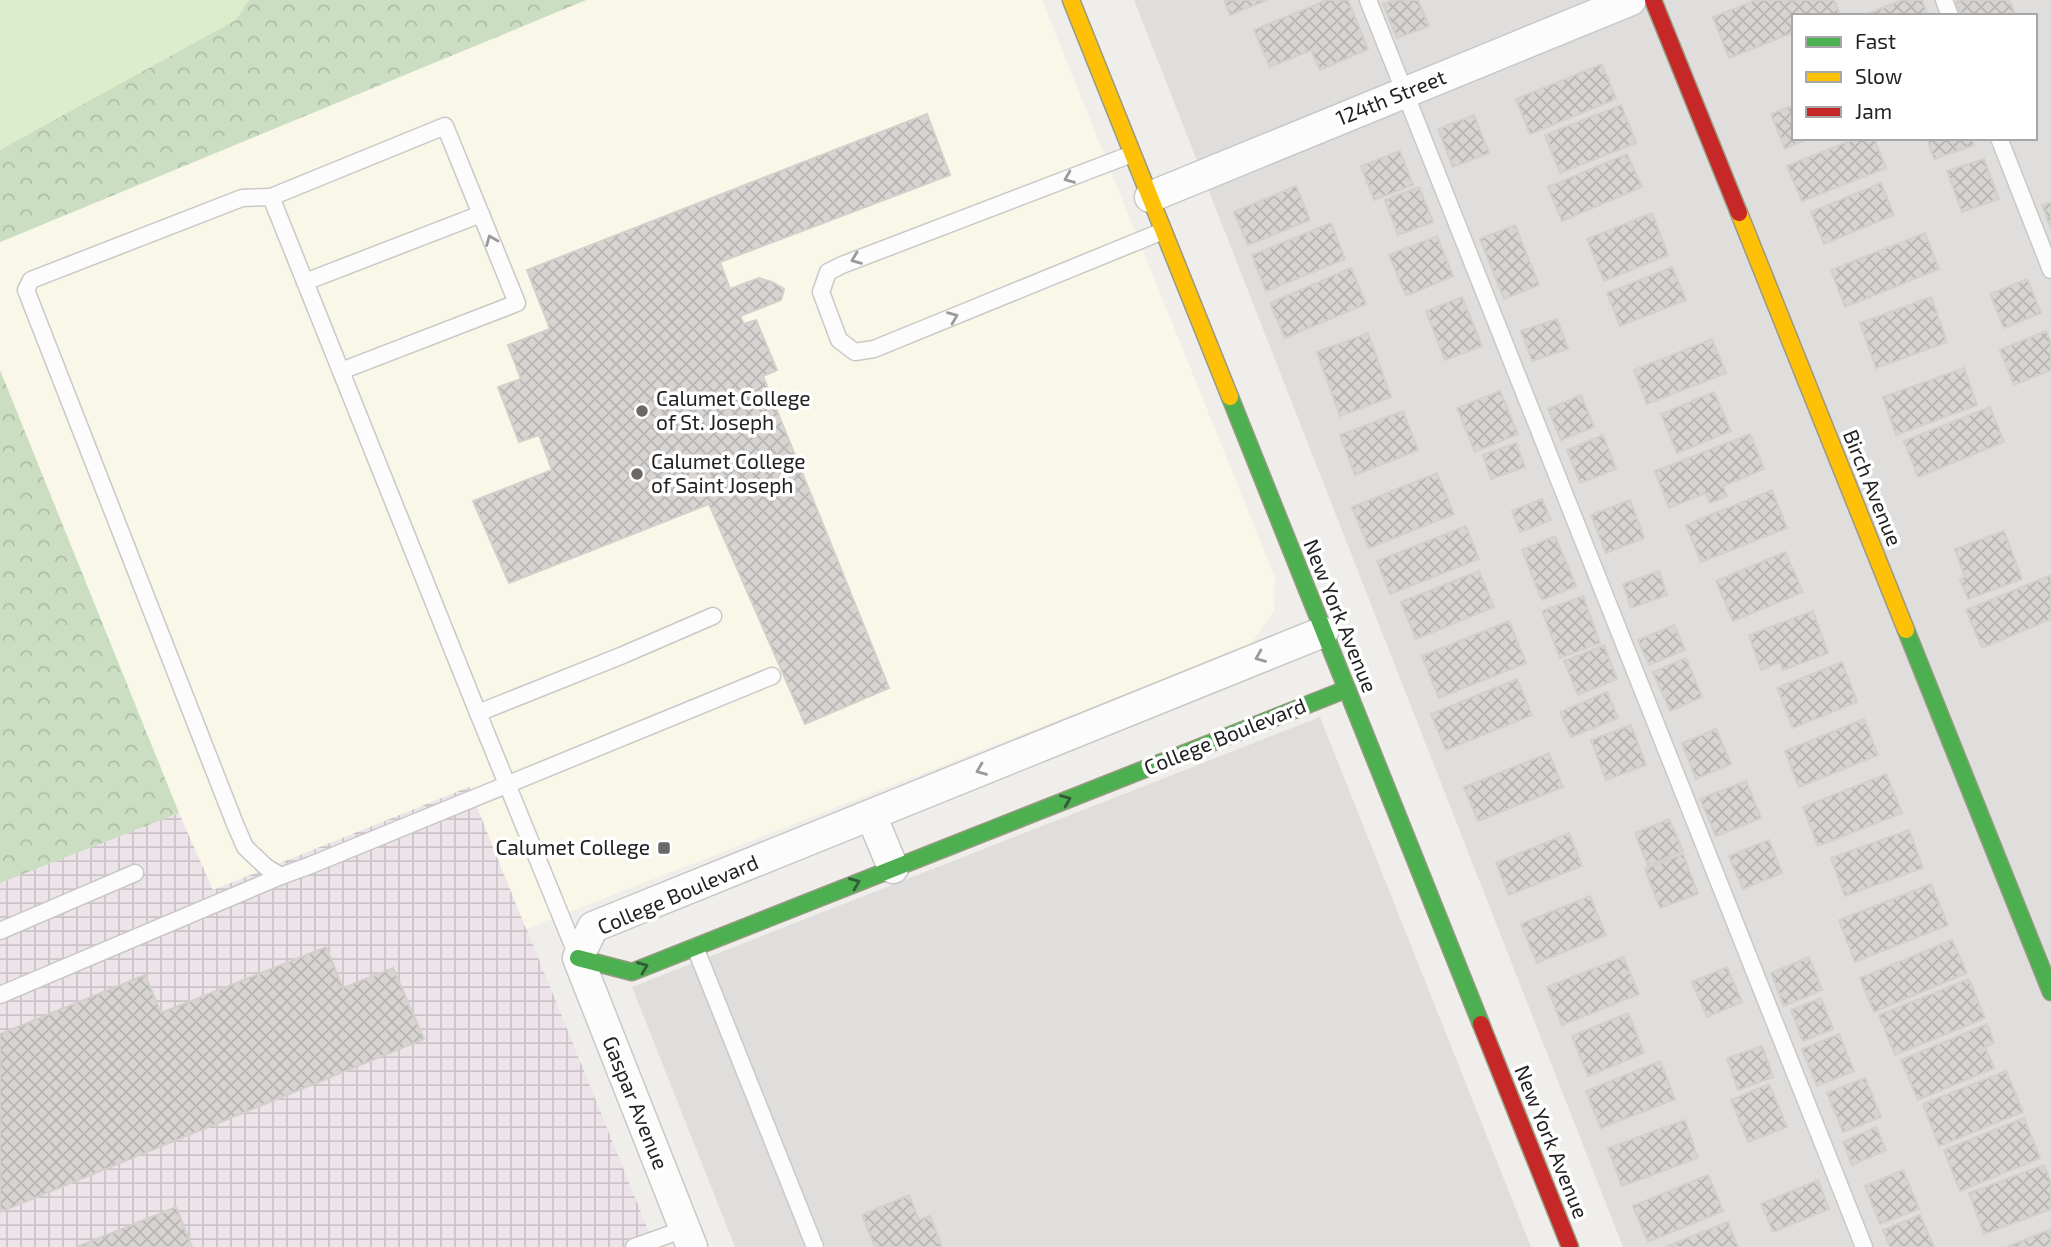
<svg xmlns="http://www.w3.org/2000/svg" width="2051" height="1247" viewBox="0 0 2051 1247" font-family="'Exo 2',sans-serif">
	<defs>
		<pattern id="industrial-grid" width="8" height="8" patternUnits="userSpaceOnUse" patternTransform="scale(1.75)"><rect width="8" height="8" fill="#ede4e9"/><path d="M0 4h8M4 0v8" fill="none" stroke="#cbc3c8"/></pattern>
		<pattern id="forest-crowns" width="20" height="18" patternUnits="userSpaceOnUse" patternTransform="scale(1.75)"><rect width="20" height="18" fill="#cbdec1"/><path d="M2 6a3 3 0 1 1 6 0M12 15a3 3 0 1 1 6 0" fill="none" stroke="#aebea6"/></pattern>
		<pattern id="building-cross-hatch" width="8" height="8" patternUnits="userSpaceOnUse" patternTransform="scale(1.75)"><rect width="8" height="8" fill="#d7d4d2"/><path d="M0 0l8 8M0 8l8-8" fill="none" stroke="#b8b6b4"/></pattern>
	</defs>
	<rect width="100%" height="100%" fill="#f0eeeb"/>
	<g fill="#dfdedc" fill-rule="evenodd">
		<path d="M1134,0H2051V1247H1623ZM1794,16H2035V138H1794Z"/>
		<path d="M1320,717L1531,1247H735L632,987Z"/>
	</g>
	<path fill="url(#industrial-grid)" d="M469,786L655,1247H0V883L179,813L214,889Z"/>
	<path fill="#f8f7e8" d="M586,0H1042L1275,578L1274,611L1250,645L526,929L469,787L213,890L179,813L0,370V242Z"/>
	<path fill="#ddeccb" d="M0,0H586L0,242Z"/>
	<g fill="url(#forest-crowns)">
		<path d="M249,0H586L0,242V150L236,20Z"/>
		<path d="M0,370L179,813L0,883Z"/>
	</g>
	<g fill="url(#building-cross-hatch)" stroke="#d3d0cc" stroke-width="2">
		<path d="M1224,0H1267L1230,15Z"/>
		<path d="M1327,0H1348L1368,49L1320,70L1311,50L1270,67L1254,30Z"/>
		<path d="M1394,0H1418L1429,26L1397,38L1383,4Z"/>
		<path d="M1756,0H1834L1840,14L1834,16H1794V32L1729,58L1713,17Z"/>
		<path d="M1902,0H1922L1928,16H1862Z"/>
		<path d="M1961,0H2009L2016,16H1962L1956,2Z"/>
		<path d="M1602,64L1616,99L1530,134L1516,99Z"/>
		<path d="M1621,105L1636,143L1560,173L1545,135Z"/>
		<path d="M1794,105V138H1810L1785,149L1771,114Z"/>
		<path d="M927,114L950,175L720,262L730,289L759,278L772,282L784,289L781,300L740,316L744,324L756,320L777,370L763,376L889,688L805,724L709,504L509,583L473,501L552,470L539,435L519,442L498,387L521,379L508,345L550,329L527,270Z"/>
		<path d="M1474,115L1489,153L1453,167L1438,129Z"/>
		<path d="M1857,138H1874L1886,168L1802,201L1787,166Z"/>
		<path d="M1927,138H1972L1974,145L1934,159Z"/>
		<path d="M1400,151L1413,185L1374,200L1361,166Z"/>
		<path d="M1627,154L1642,187L1562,221L1548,187Z"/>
		<path d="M1984,159L1999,199L1962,212L1947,171Z"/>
		<path d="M1881,183L1894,215L1824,244L1811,212Z"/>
		<path d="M1296,186L1310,220L1248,245L1234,212Z"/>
		<path d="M1419,187L1433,222L1398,235L1385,200Z"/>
		<path d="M2051,202V229L2042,205Z"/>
		<path d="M1652,213L1668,255L1604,281L1587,239Z"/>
		<path d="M1331,223L1345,259L1266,291L1252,255Z"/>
		<path d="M1515,225L1539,285L1504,299L1480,239Z"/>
		<path d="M1925,233L1939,269L1845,307L1831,270Z"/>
		<path d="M1437,236L1453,276L1406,296L1389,255Z"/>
		<path d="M1672,267L1686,300L1620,326L1607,293Z"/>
		<path d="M1351,268L1366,304L1285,338L1270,303Z"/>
		<path d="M2027,279L2041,313L2004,328L1990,294Z"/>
		<path d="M1462,297L1482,346L1445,360L1426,311Z"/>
		<path d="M1931,297L1947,342L1876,368L1860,323Z"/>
		<path d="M1557,319L1568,349L1532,361L1521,331Z"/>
		<path d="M2046,331L2051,343V370L2014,385L2000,350Z"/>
		<path d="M1368,333L1391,397L1340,416L1317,352Z"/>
		<path d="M1712,339L1726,373L1647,404L1634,370Z"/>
		<path d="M1964,368L1977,405L1896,435L1883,397Z"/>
		<path d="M1500,391L1518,434L1475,452L1457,408Z"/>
		<path d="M1714,392L1731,431L1677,453L1661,414Z"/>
		<path d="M1581,395L1594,427L1561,440L1548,409Z"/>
		<path d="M1990,407L2004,442L1918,477L1904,441Z"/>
		<path d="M1403,411L1418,450L1355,475L1340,435Z"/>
		<path d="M1750,434L1764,469L1723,486L1727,496L1710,503L1706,493L1669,508L1655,471Z"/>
		<path d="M1603,435L1616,469L1580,483L1567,450Z"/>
		<path d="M1516,443L1525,467L1491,479L1483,455Z"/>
		<path d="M1437,473L1454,514L1369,548L1352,507Z"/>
		<path d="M1772,490L1787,528L1701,562L1686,525Z"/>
		<path d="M1542,499L1551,520L1520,532L1512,511Z"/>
		<path d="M1630,500L1644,538L1606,553L1591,515Z"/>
		<path d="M1466,526L1479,559L1390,594L1377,561Z"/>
		<path d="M2004,531L2022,579L1968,599L1960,579L1965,577L1955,549Z"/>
		<path d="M1555,536L1576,586L1542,600L1522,550Z"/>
		<path d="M1785,552L1803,592L1733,621L1716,581Z"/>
		<path d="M1479,571L1494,607L1416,639L1401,602Z"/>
		<path d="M1659,571L1667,595L1631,608L1623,584Z"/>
		<path d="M2051,575V619L1982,648L1966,610Z"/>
		<path d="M1583,596L1600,643L1560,658L1542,611Z"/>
		<path d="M1813,611L1828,653L1783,670L1780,662L1761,670L1749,635Z"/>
		<path d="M1509,621L1526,663L1439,698L1422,656Z"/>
		<path d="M1674,625L1685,650L1649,665L1638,640Z"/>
		<path d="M1604,645L1617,679L1578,695L1564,661Z"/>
		<path d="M1686,658L1702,697L1670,711L1653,672Z"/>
		<path d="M1842,662L1857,702L1793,728L1777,688Z"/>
		<path d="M1517,679L1532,715L1446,750L1431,714Z"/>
		<path d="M1607,692L1618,718L1571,737L1560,712Z"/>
		<path d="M1864,719L1878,755L1799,787L1785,751Z"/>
		<path d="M1631,725L1646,765L1606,780L1591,740Z"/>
		<path d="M1716,729L1731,764L1696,779L1682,743Z"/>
		<path d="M1549,753L1563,787L1478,821L1464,787Z"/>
		<path d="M1886,774L1902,813L1818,846L1803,807Z"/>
		<path d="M1746,781L1761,818L1716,836L1700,799Z"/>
		<path d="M1669,819L1683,851L1648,866L1635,833Z"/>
		<path d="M1909,830L1923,868L1845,896L1831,858Z"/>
		<path d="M1569,833L1582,866L1509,895L1496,863Z"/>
		<path d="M1769,840L1782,873L1743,889L1729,856Z"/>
		<path d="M1683,854L1698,894L1660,908L1645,869Z"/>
		<path d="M1931,884L1948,925L1855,962L1839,920Z"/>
		<path d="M1590,896L1606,935L1537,963L1521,924Z"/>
		<path d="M1952,940L1967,973L1874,1012L1860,978Z"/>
		<path d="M326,947L343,988L393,968L424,1039L0,1212V1034L145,975L161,1013Z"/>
		<path d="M1623,957L1639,994L1562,1025L1547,987Z"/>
		<path d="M1809,957L1822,990L1784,1006L1771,973Z"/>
		<path d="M1727,967L1742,1002L1707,1017L1692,982Z"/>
		<path d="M1969,979L1985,1018L1895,1055L1879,1015Z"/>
		<path d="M1821,998L1833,1029L1803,1041L1791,1010Z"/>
		<path d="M1628,1013L1644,1053L1588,1076L1572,1036Z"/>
		<path d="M1987,1024L1994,1043L1985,1047L1994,1068L1918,1100L1901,1060Z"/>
		<path d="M1839,1034L1854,1071L1817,1086L1802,1049Z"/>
		<path d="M1762,1046L1773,1077L1738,1090L1727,1058Z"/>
		<path d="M1660,1061L1675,1099L1601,1128L1586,1091Z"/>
		<path d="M2006,1071L2023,1112L1939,1146L1923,1104Z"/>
		<path d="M1865,1078L1881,1117L1843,1132L1827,1093Z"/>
		<path d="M1769,1084L1787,1127L1748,1142L1731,1100Z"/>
		<path d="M2024,1118L2040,1158L1960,1191L1944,1150Z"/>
		<path d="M1685,1120L1698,1158L1622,1186L1608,1148Z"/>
		<path d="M1876,1127L1886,1150L1852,1165L1843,1142Z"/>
		<path d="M2044,1165L2051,1183V1209L1984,1234L1969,1193Z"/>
		<path d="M1903,1170L1919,1209L1880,1224L1865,1186Z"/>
		<path d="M1708,1175L1723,1211L1648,1242L1633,1206Z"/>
		<path d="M1818,1180L1829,1209L1773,1232L1761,1204Z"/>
		<path d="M909,1195L919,1220L930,1216L942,1247H875L862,1215Z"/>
		<path d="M176,1207L192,1247H77Z"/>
		<path d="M1920,1215L1934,1247H1890L1883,1230Z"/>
		<path d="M1728,1222L1738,1247H1665Z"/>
		<path d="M2051,1229V1247H2007Z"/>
	</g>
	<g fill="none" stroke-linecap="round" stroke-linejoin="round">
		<g stroke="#c9c8c7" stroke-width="19">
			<g id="lane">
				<path d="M1368,0L1864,1247"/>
				<path d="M1944,0L1950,16"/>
				<path d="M1999,138L2051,270"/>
				<path d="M1132,154L842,265L828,272L821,292L839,340L855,352L874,349L1163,231"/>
				<path d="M271,197L445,126L517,303L341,371"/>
				<path d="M305,282L481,214"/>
				<path d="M478,713L623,655L713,616"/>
				<path d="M0,931L135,873"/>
				<path d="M695,947L815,1247"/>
				<path d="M578,958L478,713L271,197L242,198L31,280L26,290L235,824L245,847L266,867L281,876L311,865L772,676"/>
				<path d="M0,995L281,876"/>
				<path d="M634,1247L685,1229"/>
			</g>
		</g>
		<g stroke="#c9c8c7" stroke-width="33">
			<g id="street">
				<path d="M1150,197L1631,0"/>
				<path d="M871,815L893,868"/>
				<path d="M692,1247L578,958L593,927L1323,632"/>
			</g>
		</g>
		<g stroke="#999a82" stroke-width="19">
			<g id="fast">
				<path d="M1230,397L1481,1024"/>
				<path d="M1906,630L2051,992"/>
				<path d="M578,958L632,972L1347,689"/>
			</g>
		</g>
		<g stroke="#999a82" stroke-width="19">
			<g id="slow">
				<path d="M1071,0L1230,397"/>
				<path d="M1739,213L1906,630"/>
			</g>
		</g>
		<g stroke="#999a82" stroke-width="19">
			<g id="jam">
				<path d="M1653,0L1739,213"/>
				<path d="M1481,1024L1570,1247"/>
			</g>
		</g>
		<use href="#lane" stroke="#fdfcfc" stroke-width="16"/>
		<use href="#street" stroke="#fdfcfc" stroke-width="30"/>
		<use href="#fast" stroke="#4caf50" stroke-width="16"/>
		<use href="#slow" stroke="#ffc107" stroke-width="16"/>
		<use href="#jam" stroke="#c62828" stroke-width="16"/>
	</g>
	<defs><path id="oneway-chevron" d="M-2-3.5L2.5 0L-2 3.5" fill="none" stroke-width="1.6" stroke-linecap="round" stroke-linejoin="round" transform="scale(1.75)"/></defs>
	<g stroke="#9a9a9a">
		<use href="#oneway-chevron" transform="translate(1069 178) rotate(158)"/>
		<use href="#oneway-chevron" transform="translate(491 240) rotate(-112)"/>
		<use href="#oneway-chevron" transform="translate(856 259) rotate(159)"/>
		<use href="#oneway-chevron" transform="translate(953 317) rotate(-22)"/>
		<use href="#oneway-chevron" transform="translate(1260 657) rotate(158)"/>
		<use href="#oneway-chevron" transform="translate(981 770) rotate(158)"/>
	</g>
	<g stroke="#335a34">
		<use href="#oneway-chevron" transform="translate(1066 800) rotate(-22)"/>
		<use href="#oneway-chevron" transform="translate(855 883) rotate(-22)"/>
		<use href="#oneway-chevron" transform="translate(643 967) rotate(-21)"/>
	</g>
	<g fill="#6a6968" stroke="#fff" stroke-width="2.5">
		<circle cx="642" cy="411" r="7"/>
		<circle cx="637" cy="474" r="7"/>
		<rect x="657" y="841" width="14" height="14" rx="3.5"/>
	</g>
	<g text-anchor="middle" stroke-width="7" stroke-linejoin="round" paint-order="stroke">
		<g font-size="21" fill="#222" stroke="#fff">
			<text transform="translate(1391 98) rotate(-22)" y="7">124th Street</text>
			<text transform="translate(1872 488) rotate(68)" y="7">Birch Avenue</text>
			<text transform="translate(1340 616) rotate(68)" y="7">New York Avenue</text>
			<text transform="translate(1225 737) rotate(-22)" y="7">College Boulevard</text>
			<text transform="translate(678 895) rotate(-23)" y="7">College Boulevard</text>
			<text transform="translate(635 1103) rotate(68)" y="7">Gaspar Avenue</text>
			<text transform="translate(1551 1142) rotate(68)" y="7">New York Avenue</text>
		</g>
		<g font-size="21" fill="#222" stroke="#fff" text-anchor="start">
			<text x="656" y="406">Calumet College<tspan x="656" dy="24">of St. Joseph</tspan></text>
			<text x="651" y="469">Calumet College<tspan x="651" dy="24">of Saint Joseph</tspan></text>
			<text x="650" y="855" text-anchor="end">Calumet College</text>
		</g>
	</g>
	<rect x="1792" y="14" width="245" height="126" fill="#ffffff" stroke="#a7a7a7" stroke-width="2"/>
	<rect x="1806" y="37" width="35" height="10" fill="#4caf50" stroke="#a7a7a7" stroke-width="2"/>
	<text x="1855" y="49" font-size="21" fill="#222222">Fast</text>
	<rect x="1806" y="72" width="35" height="10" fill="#ffc107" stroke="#a7a7a7" stroke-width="2"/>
	<text x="1855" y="84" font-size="21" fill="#222222">Slow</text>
	<rect x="1806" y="107" width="35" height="10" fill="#c62828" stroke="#a7a7a7" stroke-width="2"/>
	<text x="1855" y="119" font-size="21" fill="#222222">Jam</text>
</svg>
